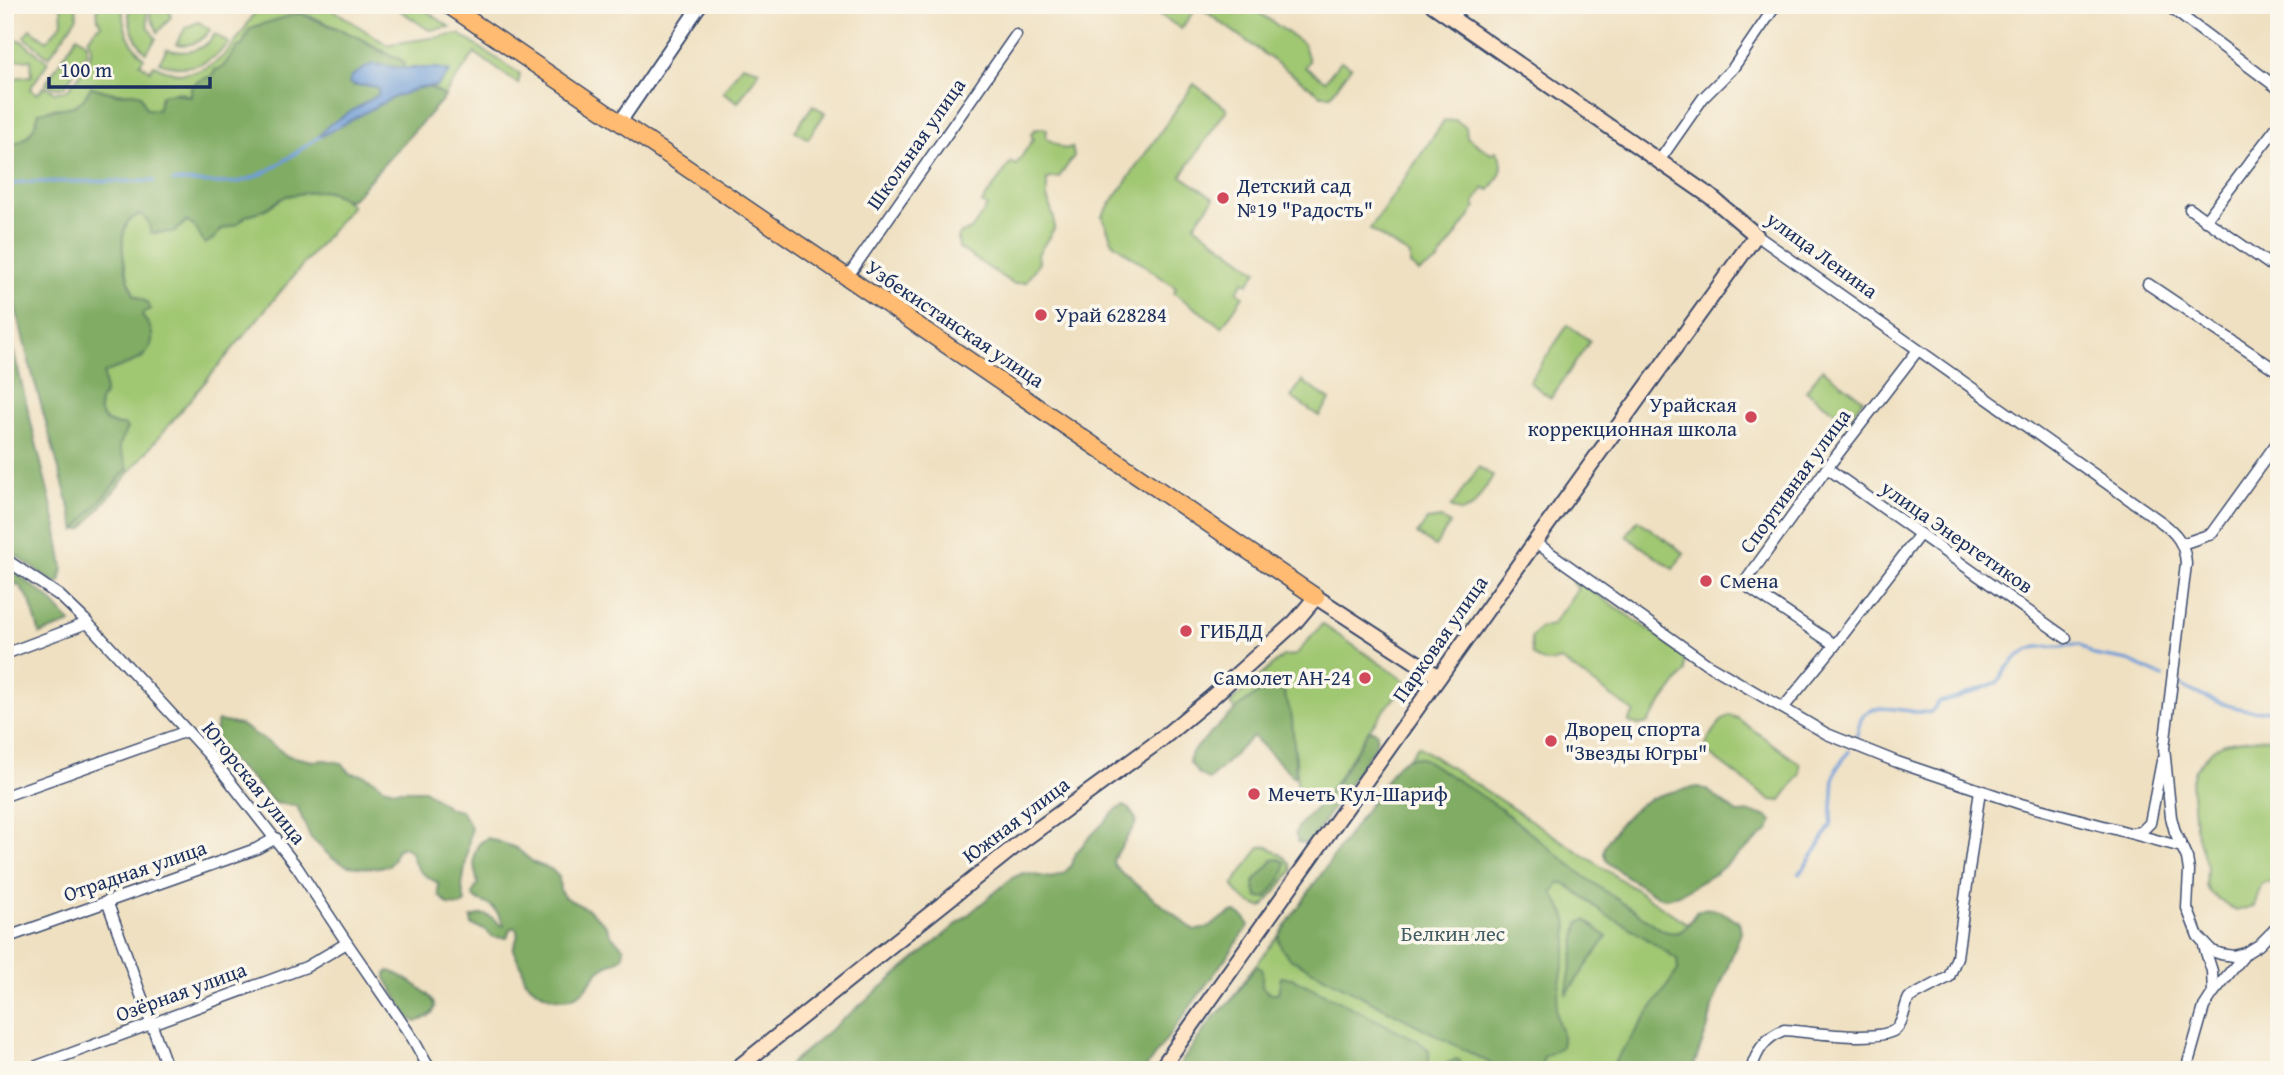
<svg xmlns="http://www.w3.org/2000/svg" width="2284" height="1075" viewBox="0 0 2284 1075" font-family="'Gentium Book Plus',serif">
	<rect width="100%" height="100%" fill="#fbf7ec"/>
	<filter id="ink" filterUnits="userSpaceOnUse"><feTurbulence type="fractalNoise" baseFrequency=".0143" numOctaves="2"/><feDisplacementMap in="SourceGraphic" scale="14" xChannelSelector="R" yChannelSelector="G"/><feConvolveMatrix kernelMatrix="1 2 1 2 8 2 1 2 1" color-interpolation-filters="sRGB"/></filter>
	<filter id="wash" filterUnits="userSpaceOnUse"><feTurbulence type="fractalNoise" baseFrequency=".00686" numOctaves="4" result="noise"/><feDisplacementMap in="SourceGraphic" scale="28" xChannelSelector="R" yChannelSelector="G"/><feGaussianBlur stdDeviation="1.57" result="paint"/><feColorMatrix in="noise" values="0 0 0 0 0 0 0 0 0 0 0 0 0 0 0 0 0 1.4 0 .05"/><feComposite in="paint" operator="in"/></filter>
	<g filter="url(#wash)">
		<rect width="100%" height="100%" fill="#efe0c1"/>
		<g fill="#a0c772" stroke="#5e7b68" stroke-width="2">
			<path d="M61,5H76L77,17L49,57L24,37L30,29L47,41L62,23Z"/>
			<path d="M97,5H123C121,26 130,44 144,58L140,63L150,71L154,65C165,71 174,74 186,73C223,70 239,37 257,9L277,5H326L389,46L390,44L459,34L520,74L518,84L475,53L444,96L430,88L437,86L448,70L402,68L404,63C398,56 314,16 305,15C291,15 270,23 256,26L242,46L238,47L222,68L215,70L212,76L192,97L178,92L159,102V110L146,109L141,95C127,91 114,96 99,89C90,94 79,105 71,107C65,109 55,107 49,110C29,121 39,138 8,146L9,108L5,107V79L32,76L31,60H6L5,35H10L11,41L20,40L48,62L30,89L37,94L45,86L55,92L66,91C77,79 99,55 88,39L97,27L101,25L98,19Z"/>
			<path d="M129,5H146L148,27L156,39L146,53C134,39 127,24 129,5Z"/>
			<path d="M151,5H169L171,17L158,32L150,16Z"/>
			<path d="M392,5H418L450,27L429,30Z"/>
			<path d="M1146,5H1248L1304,44L1309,61L1305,67L1325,81L1341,61L1351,67L1331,95H1321L1198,6L1181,29Z"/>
			<path d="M199,22L210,30C201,42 191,47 176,44L186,27Z"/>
			<path d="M215,34L229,43C210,65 186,73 159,62L167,49C184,55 205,51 215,34Z"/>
			<path d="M77,36L87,43V53L65,86C58,90 52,87 46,83Z"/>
			<path d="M742,65L760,70L738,102L723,92Z"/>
			<path d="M1194,84L1227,109L1181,176L1214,198L1194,225L1257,271L1248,284L1244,281L1237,291L1243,296L1222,327L1174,293L1176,288L1113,243L1102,216Z"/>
			<path d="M813,105L825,113L808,139L795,131Z"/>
			<path d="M1455,120L1466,127L1467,137L1491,154L1496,151C1508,166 1500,176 1490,190L1484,188L1474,203L1476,207L1437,262L1419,272L1410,265V256L1370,229L1444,121Z"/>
			<path d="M1043,128L1047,130L1046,138L1064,149L1072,147L1074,156L1059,177L1047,179V197L1054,219V229L1038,254L1039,262L1026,282L1013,284L959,248L958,238L961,233L971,230L987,207L982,203L1011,162L1016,165L1033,139L1031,134L1034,130Z"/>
			<path d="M316,191C329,191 342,196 352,206L82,529L76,530L127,468L119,447L126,428L124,425C110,426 96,419 100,401C103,391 104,402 105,391C105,385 104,379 104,373L143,357L142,317L144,312L150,309L145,301L134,295C126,275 117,245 127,223C130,218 136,217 141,214L148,222L181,227L186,221L195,227L205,243L213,239L222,229L237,224L246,216L267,208L277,200L286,196Z"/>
			<path d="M1568,325L1590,341L1551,398L1529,382Z"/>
			<path d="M1822,369L1863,399L1847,421L1806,391Z"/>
			<path d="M1302,381L1330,400L1319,416L1291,397Z"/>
			<path d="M1479,467L1493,476L1473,507L1461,512L1451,507Z"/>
			<path d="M1441,518L1450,524L1435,546L1417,534L1427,520Z"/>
			<path d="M1638,520L1684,553L1673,569L1626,536Z"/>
			<path d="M1576,580L1658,636L1685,658V672L1647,723L1639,725L1628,722L1634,712L1561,660C1549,663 1539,664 1532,653L1531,638L1539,628L1552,625L1578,588L1572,583Z"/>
			<path d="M1322,624L1407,682L1368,731L1325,799L1308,796L1297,786L1296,758L1288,703L1269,687L1236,710L1230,703L1283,656L1296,655Z"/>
			<path d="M1729,715L1737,718L1800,764V775L1780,801L1770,800L1706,752C1704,740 1718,722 1729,715Z"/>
			<path d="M2279,738V881L2262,884L2254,906L2236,911L2209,892L2206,886L2207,867L2195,827L2191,782L2195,770L2201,763L2212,750L2224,743L2250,739Z"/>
			<path d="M1418,746L1688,924L1697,911C1713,906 1725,913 1739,922L1741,932L1712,1007L1708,1027L1692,1070H1176L1214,1017L1230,1002L1246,977L1279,935L1398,764L1409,758Z"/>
			<path d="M1267,846C1277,853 1291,858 1292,871L1263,907C1252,906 1235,895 1233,884L1260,847Z"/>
		</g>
		<g fill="#80ac64" stroke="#4e6e61" stroke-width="2">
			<path d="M299,13L360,38L380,51L400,59L404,63L402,68L372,65L354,86H375L379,89L378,95L329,125L318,137C341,128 409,82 430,88C435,89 441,94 445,97L352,199L346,200L329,191H316L286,196L267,208L246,216L237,224L222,229L213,239L205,244L195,227L186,221L175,232L151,233L148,222L141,214C136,217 130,218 127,223C117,245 126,275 134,295L145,301L151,309L144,312L142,316C148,323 154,331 152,341C147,363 122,364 104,373C104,379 105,385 105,391C104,402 103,391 100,401C96,419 110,426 124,425L127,428L119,447L128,468L76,530L28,358L5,264V148C27,139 33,137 39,112L74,106L83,100L91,87L116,94L134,93L141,95L146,109L158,110L161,96C174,90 179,95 191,97V87L200,80L212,76L215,70L222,68L238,47L242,46L249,30L256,26Z"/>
			<path d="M5,316L55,520L63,568L60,582L55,583L5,548Z"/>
			<path d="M5,565L50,599L71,623L40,634L30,601L18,584L5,587Z"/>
			<path d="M1276,686L1283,689L1292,718L1296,775L1294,777L1253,736L1209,780L1198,773L1189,761L1192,752C1209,735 1253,688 1276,686Z"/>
			<path d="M218,721L241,725L289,756L313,761L325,760L341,763L351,773L364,775L376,781L383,787L394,790H424L449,808L461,811L471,827L462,887L465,902L460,906L449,905L439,896L438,883C423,875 414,869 411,852L403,847L396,850L394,858L389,866L370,868L348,866L332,858L310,837L297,806L275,803C266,796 260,787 252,779C237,765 206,746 218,721Z"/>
			<path d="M1373,730L1377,733L1376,744L1312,839L1305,843L1298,842L1295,833C1301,820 1314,812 1323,800C1341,779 1354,754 1368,731Z"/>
			<path d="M1415,757L1424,759L1497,806L1589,880L1664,931C1669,932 1675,934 1681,931C1687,928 1690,921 1695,915C1705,900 1728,915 1739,922L1741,932L1712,1007L1708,1027L1692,1070H1609L1674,976L1678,970L1677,959L1624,924L1607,916L1566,884L1559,882L1553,893C1556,901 1563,908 1566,917C1573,934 1557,988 1556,1010C1556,1026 1565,1027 1561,1047L1544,1057L1541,1066L1543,1070H1503L1290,959C1283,951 1278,946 1279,935L1398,764L1406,759Z"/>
			<path d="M1698,787L1707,790L1737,813C1750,812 1762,812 1772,821L1769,830L1716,873L1678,895L1666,898L1657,896C1647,890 1612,868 1607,861C1601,852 1605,844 1611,836C1636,800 1655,793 1698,787Z"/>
			<path d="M1123,806L1129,809L1136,819L1135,825L1113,860L1114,865L1124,875L1194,930C1211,931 1219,916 1235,912L1245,918L1249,926L1144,1070H787L791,1063L1012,878L1023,873L1051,878L1064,873L1071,866L1076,853L1087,840L1117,809Z"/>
			<path d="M488,838L516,848L534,863L551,869L559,877L560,890L564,897L589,910L605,924L611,935L624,948L623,957C615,963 606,964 599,971C593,977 589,986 582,992C562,1007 539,995 524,979L522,967L513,950C515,942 521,936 515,927L510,929L507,938L493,937L484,929L472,925L471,918C482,911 493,916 500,925H504C501,919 497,909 491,906C480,899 465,901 478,884C474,867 468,846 488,838Z"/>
			<path d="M1279,859L1285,862C1287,876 1274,887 1266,898L1258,897L1255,891L1254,882L1273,860Z"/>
			<path d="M1586,920L1607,937L1566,995L1579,923Z"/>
			<path d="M1256,966L1262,969V987L1269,993H1278L1281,977L1292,978L1417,1040L1429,1050V1063L1438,1068L1456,1059L1460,1061L1461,1070H1176L1214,1017L1230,1002Z"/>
			<path d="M389,971C399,973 406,979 414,984C433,997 448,1011 416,1022L409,1018L386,978V974Z"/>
		</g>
		<path fill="#6e9cd6" stroke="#44669a" stroke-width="2" d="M372,64L402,68H438L450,72L437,86L419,88L390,99L316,139L329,125L378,95L379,89C370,83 359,88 349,83L352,76Z"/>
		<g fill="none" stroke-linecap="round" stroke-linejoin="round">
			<g stroke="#6e9cd6" stroke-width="3.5">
				<path d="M173,181C194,181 218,185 238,182C268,176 294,153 319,137"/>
				<path d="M5,186L22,182L154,181"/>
				<path d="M2179,684C2206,700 2247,716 2279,709"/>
				<path d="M1856,738C1858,731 1859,721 1863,716C1875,699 1914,716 1931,712L1939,702L1957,698L1998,682L2006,669L2016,658L2028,650L2038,647L2080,645L2094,655L2129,661L2163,677"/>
				<path d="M1799,874L1817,849L1831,825L1834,777L1837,768L1849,751"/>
			</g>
		</g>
	</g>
	<g filter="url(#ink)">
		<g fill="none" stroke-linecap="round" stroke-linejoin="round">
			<g stroke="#3b4a6d" stroke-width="13">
				<g id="minor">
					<path d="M2167,5L2279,89"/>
					<path d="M1452,19L1462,5"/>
					<path d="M1659,161L1703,98L1733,68L1776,5"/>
					<path d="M2190,209L2279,271"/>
					<path d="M2205,221L2279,124"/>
					<path d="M1756,235L2160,521C2176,533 2185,543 2186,564L2164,748L2171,817L2175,832L2187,858L2189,871L2187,908L2198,936L2212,951L2221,954L2233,956L2246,953L2259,945L2279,925"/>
					<path d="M848,276L1016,35"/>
					<path d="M2148,284L2279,372"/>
					<path d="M1827,468L2066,638"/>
					<path d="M1535,542L1707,664L1827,734L1897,762L2021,804L2182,847"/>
					<path d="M2182,544L2211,534L2279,440"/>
					<path d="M5,559L60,596L84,619L210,756L297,867L347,943L413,1039L430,1070"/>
					<path d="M1835,645L1748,587L1747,579L1827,468L1918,350"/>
					<path d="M5,654L87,623"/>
					<path d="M1783,708L1835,645L1920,534"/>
					<path d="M5,796L187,731"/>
					<path d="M2134,833L2141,832L2150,823L2162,761"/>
					<path d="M107,901L168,1070"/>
					<path d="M5,938L256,849L276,838"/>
					<path d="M2204,946L2212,971L2213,993"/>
					<path d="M26,1070L306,967L347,943"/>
					<path d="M415,1070L428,1065"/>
					<path d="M1751,1070C1757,1050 1765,1038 1784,1030C1806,1031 1882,1044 1897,1028C1904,1021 1904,1007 1909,998L1949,977L1957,957L1980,790"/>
					<path d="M2186,1070L2204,1007L2213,993L2246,953"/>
				</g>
			</g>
			<g stroke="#3b4a6d" stroke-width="16">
				<path id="tertiary" d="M620,122L700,5"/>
			</g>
			<g stroke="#3b4a6d" stroke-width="18">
				<g id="secondary">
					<path d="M735,1070L1019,843L1159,741L1212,697L1295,622L1316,597L1439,677"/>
					<path d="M1160,1070L1535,542L1756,235L1711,197L1433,5"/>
				</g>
			</g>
			<g stroke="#3b4a6d" stroke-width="19">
				<path id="primary" d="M448,5L1316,597"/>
			</g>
			<use href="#minor" stroke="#fff" stroke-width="10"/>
			<use href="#tertiary" stroke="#fff" stroke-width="12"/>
			<use href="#secondary" stroke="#ffe4c6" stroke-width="14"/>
			<use href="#primary" stroke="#febb71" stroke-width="16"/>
		</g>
	</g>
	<g fill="#d1495b" stroke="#fbf7ec" stroke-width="2.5">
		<circle cx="1223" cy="198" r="7"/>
		<circle cx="1041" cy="315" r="7"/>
		<circle cx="1751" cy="417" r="7"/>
		<circle cx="1706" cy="581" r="7"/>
		<circle cx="1186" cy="631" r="7"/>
		<circle cx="1365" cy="678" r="7"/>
		<circle cx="1551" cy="741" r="7"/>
		<circle cx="1254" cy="794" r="7"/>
	</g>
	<g text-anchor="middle" stroke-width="7" stroke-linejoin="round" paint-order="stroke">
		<g font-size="21" fill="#1b2f5e" stroke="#fbf7ec">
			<text transform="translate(916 144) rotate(-55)" y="7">Школьная улица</text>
			<text transform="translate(1822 255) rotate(36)" y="7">улица Ленина</text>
			<text transform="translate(955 324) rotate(34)" y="7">Узбекистанская улица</text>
			<text transform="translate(1795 481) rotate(-54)" y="7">Спортивная улица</text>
			<text transform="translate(1957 537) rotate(35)" y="7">улица Энергетиков</text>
			<text transform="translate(1440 639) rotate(-55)" y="7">Парковая улица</text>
			<text transform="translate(254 783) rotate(51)" y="7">Югорская улица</text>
			<text transform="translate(1016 820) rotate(-37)" y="7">Южная улица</text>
			<text transform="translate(135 871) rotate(-19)" y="7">Отрадная улица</text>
			<text transform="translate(181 992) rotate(-20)" y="7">Озёрная улица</text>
		</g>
		<g font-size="21" fill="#1b2f5e" stroke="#fbf7ec" text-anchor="start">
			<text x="1237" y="193">Детский сад<tspan x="1237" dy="24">№19 "Радость"</tspan></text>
			<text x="1055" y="322">Урай 628284</text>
			<text x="1737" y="412" text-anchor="end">Урайская<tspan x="1737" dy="24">коррекционная школа</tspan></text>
			<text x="1720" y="588">Смена</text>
			<text x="1200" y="638">ГИБДД</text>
			<text x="1351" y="685" text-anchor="end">Самолет АН-24</text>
			<text x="1565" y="736">Дворец спорта<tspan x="1565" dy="24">"Звезды Югры"</tspan></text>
			<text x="1268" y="801">Мечеть Кул-Шариф</text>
		</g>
		<g font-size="21" fill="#435d64" stroke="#fbf7ec">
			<text x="1453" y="941">Белкин лес</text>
		</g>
	</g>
	<rect width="2284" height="1075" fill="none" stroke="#fbf7ec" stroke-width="28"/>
	<path d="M49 77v10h161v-10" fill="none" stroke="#1b2f5e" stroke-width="3.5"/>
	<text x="60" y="77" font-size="21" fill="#1b2f5e" stroke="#fbf7ec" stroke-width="5" paint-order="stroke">100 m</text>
</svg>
